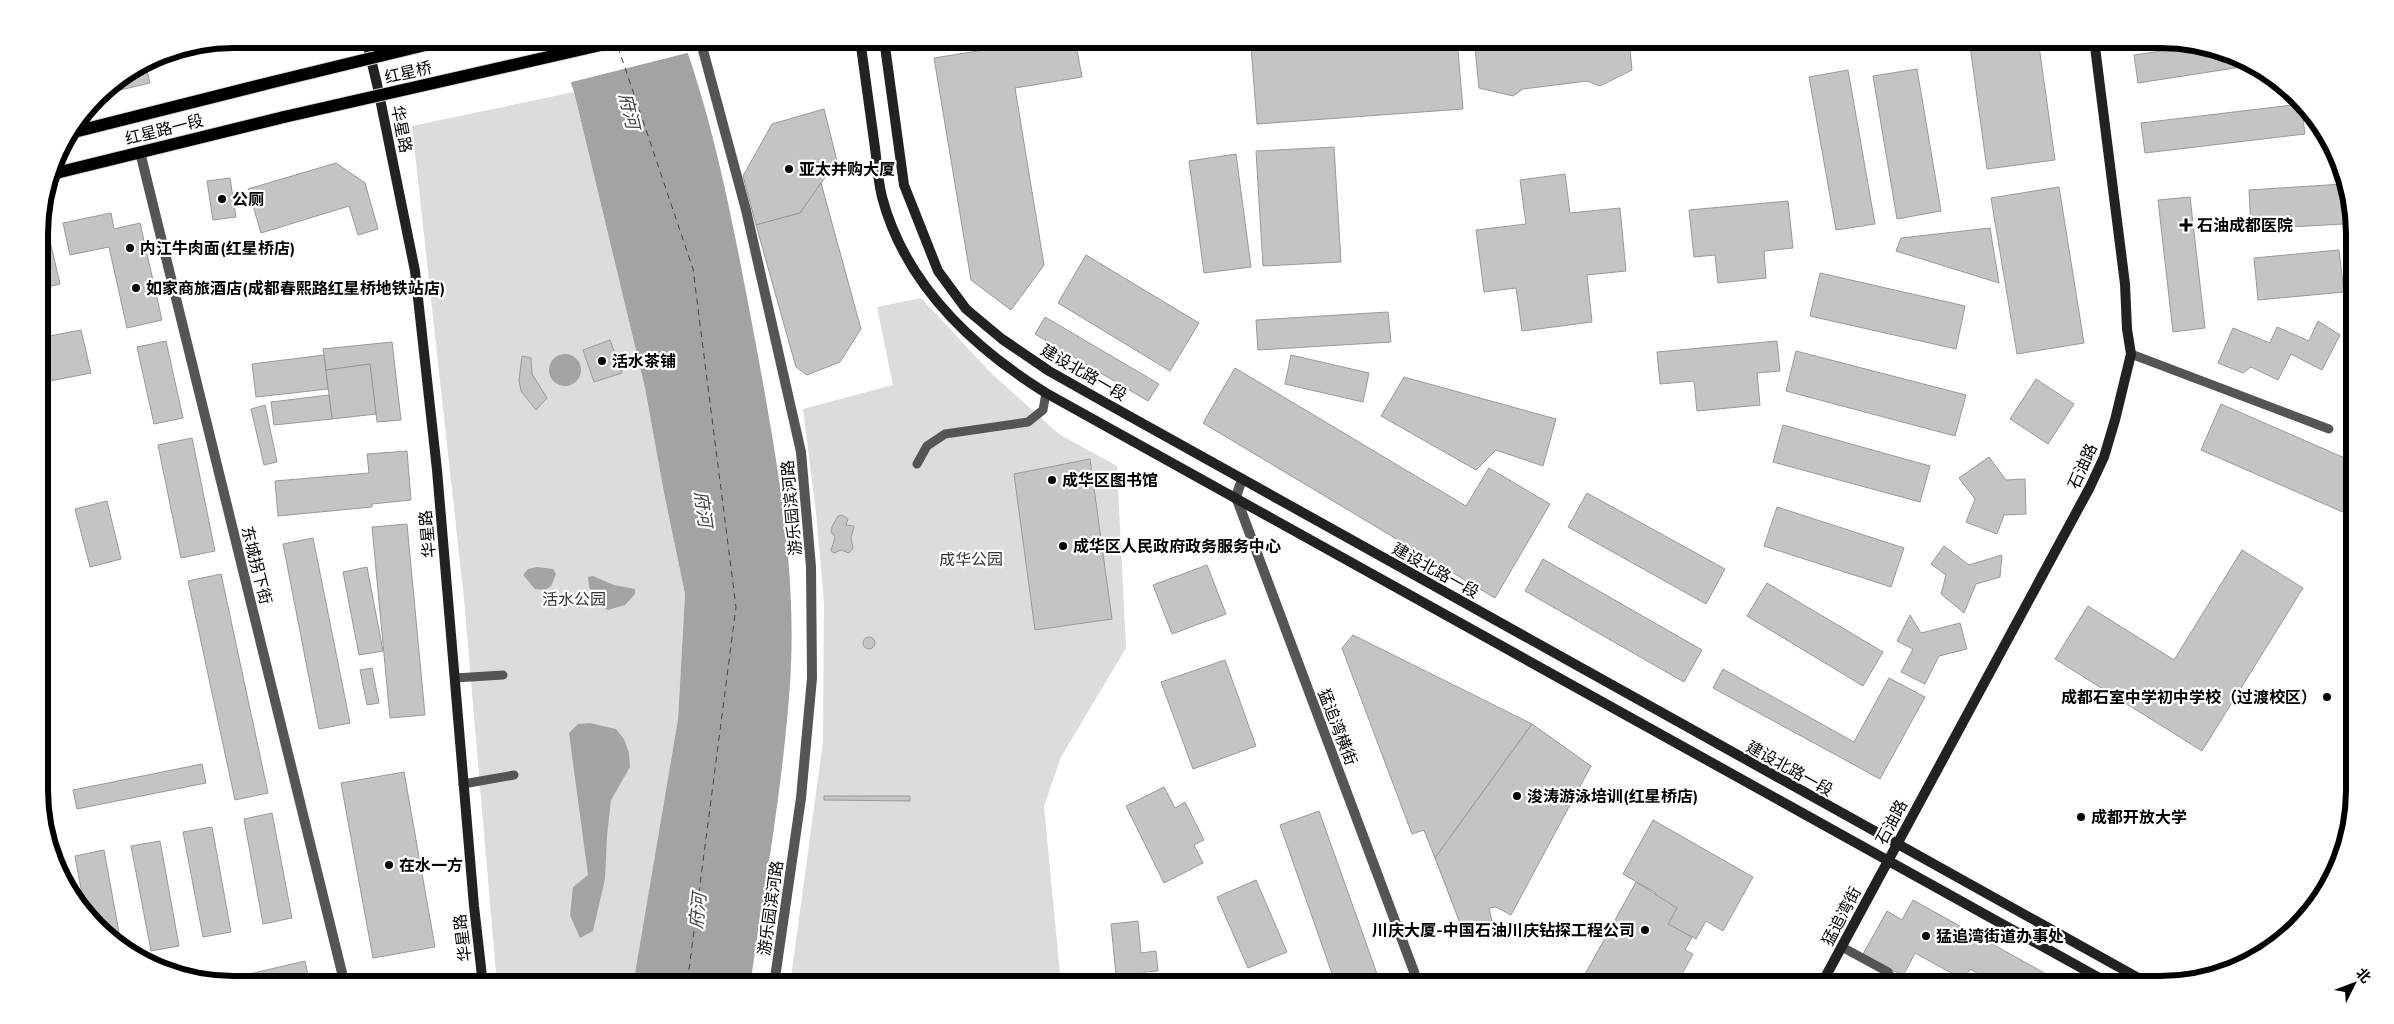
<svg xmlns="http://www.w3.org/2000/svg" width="2394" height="1024" viewBox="0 0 2394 1024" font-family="'Nunito Sans','Noto Sans SC',sans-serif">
	<rect width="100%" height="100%" fill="#fff"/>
	<g fill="#dcdcdc">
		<path d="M574,92L645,388L664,493L685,594L678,719L633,985H497L464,599L412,126Z"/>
		<path d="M921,298L992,374L1059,434L1117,466L1126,648L1061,757L1044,806L1061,985H790L823,741L824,603L816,513L803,409L893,385L877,307Z"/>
	</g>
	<g fill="#a3a3a3">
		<path d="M556,39H683C717,134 735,235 754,334C775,449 798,566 790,684C783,785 765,885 750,985H633L678,719L685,594L664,493L645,388L574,92Z"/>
		<circle cx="565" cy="370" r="16"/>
		<path d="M537,567L553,569L556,574L551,586L545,590L535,589L523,575L528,569Z"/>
		<path d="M593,576L614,585L635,589V594L625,605L608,610C594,604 589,593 588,577Z"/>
		<path d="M590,723L616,729L624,739L629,753L630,767L611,800L607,836L605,879L593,931L580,938L570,915L573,887L588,875L569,733L578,724Z"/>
	</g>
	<path fill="#fff" d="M559,39H686L691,52L568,83Z"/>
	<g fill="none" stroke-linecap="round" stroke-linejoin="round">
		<path stroke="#444" stroke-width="1" stroke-dasharray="6 5" stroke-linecap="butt" d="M618,47L693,269L736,607L687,985"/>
	</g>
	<g fill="#c4c4c4" stroke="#999">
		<path d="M1053,39H1075L1082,77L1015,88L1044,265L1011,310L971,280L934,58Z"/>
		<path d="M1354,39H1457L1463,109L1257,124L1251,46Z"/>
		<path d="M1474,39H1629L1632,70L1600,86L1587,81L1523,89L1513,96L1479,88Z"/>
		<path d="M1969,39H2038L2055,160L1987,169Z"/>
		<path d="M2195,46L2235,53L2254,65L2138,83L2134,55Z"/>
		<path d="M145,62L150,83L99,95L105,87Z"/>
		<path d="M1917,69L1941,211L1897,219L1873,76Z"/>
		<path d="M1848,70L1875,224L1836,230L1809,77Z"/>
		<path d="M2301,104L2305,134L2145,153L2141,123Z"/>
		<path d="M824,109L837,161L800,213L756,225L743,176L772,124Z"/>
		<path d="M1334,147L1341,262L1263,266L1256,151Z"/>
		<path d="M1236,154L1251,267L1204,273L1189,161Z"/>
		<path d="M336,163L365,183L378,229L358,235L349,206L261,233L248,189Z"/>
		<path d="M1565,174L1570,213L1620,208L1626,271L1587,275L1592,322L1522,331L1516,288L1484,292L1476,230L1526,224L1520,180Z"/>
		<path d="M230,178L236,217L213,220L207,181Z"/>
		<path d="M821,183L861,329L840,362L807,375L796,367L756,225L800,213Z"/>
		<path d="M2343,184L2345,224L2251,229L2249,190Z"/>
		<path d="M2059,187L2084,343L2017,354L1991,198Z"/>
		<path d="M2190,197L2205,328L2173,332L2158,200Z"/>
		<path d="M1788,201L1793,248L1764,251L1766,278L1718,283L1715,255L1694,257L1689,210Z"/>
		<path d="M111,213L114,229L140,223L162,320L127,328L109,247L70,255L63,223Z"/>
		<path d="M1990,228L1999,283L1896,251L1901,238Z"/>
		<path d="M50,241L60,284L39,289V244Z"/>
		<path d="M2339,250L2344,292L2258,300L2254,258Z"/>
		<path d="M1086,255L1199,323L1170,371L1058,303Z"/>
		<path d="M1820,273L1965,306L1956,349L1810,316Z"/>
		<path d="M1388,312L1391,342L1258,350L1256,320Z"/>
		<path d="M1045,317L1159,384L1148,401L1035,334Z"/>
		<path d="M2318,321L2340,335L2322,370L2291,354L2278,380L2251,367L2243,373L2218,363L2233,328L2270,343L2277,327L2309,341Z"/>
		<path d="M81,330L91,373L40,383L39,338Z"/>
		<path d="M610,340L622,373L594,382L583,350Z"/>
		<path d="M166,341L183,418L154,424L137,347Z"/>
		<path d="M1777,341L1780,371L1757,373L1760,405L1697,411L1694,381L1660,384L1657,352Z"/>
		<path d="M392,342L401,420L377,422L370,364L326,370L323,349Z"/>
		<path d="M1796,351L1966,395L1955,436L1786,391Z"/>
		<path d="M324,355L328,389L256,397L252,364Z"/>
		<path d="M1291,355L1369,373L1363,402L1285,384Z"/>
		<path d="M522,356L531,358L532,374L547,398L536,410L521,391L519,380Z"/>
		<path d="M370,364L376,414L332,419L326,370Z"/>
		<path d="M1235,368L1466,506L1489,468L1550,504L1495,598L1203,423Z"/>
		<path d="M1404,377L1556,419L1543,466L1496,450L1476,470L1381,416Z"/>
		<path d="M2036,379L2074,404L2048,444L2010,419Z"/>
		<path d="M329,395L332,419L274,425L271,402Z"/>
		<path d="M2221,404L2354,462V517L2201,450Z"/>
		<path d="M265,405L277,462L264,465L251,409Z"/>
		<path d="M1783,425L1930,466L1920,502L1773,462Z"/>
		<path d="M192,438L215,551L181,558L158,445Z"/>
		<path d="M407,451L411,500L372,504V507L278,516L275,481L369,473L367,454Z"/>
		<path d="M1989,457L2006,480L2025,479L2026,514L2004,515L1997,534L1966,522L1975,499L1959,478Z"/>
		<path d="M1090,459L1112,619L1035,630L1014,474Z"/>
		<path d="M1587,493L1725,569L1706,604L1568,527Z"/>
		<path d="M40,495L46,518L40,520Z"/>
		<path d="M107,501L121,559L90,567L75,509Z"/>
		<path d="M1777,507L1904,548L1891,587L1764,546Z"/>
		<path d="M842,515L848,519L846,525L854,526L851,538L853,548L849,553L841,550L834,553L831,551L835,537L831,532L832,527L838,516Z"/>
		<path d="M407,524L425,715L390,718L372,527Z"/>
		<path d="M313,538L350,723L319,729L283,544Z"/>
		<path d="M1944,546L1969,565L2002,555L2000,577L1976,584L1964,613L1941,594L1946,575L1931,564Z"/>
		<path d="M2242,550L2303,588L2202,751L2055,659L2088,606L2174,660Z"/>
		<path d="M1543,559L1702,650L1684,682L1525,591Z"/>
		<path d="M1207,565L1226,614L1172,634L1153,585Z"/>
		<path d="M367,567L383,651L359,655L343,572Z"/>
		<path d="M221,574L268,793L235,800L188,581Z"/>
		<path d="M1767,583L1883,652L1863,686L1747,616Z"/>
		<path d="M1910,615L1921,633L1960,623L1967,649L1939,656L1925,684L1901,672L1913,649L1897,641Z"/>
		<path d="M1353,635L1532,724L1435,858L1424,830L1412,834L1342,648Z"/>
		<circle cx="869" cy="643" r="6"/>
		<path d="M1225,660L1256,746L1193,769L1161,682Z"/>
		<path d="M372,668L379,703L367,705L360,670Z"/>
		<path d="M1723,669L1854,742L1889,678L1925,697L1880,779L1713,688Z"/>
		<path d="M1532,724L1591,766L1511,915L1496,907L1489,908L1492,921L1463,931L1435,858Z"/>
		<path d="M202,764L206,783L77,809L73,790Z"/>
		<path d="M404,772L435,947L373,958L341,783Z"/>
		<path d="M1164,787L1175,808L1185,802L1204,840L1194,845L1203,863L1164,883L1126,806Z"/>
		<path d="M824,796H910V801L824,800Z"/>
		<path d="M1319,811L1381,985H1336L1280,825Z"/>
		<path d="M272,813L292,918L263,924L244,819Z"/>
		<path d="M1653,820L1753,877L1723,931L1706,921L1696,939L1668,924L1677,908L1655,896L1656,893L1623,874Z"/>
		<path d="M212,827L231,932L203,937L183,832Z"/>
		<path d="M160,841L179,946L151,951L131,846Z"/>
		<path d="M104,850L122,949L115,945L86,916L75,856Z"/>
		<path d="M1256,880L1287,952L1248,968L1217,897Z"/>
		<path d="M1636,882L1677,908L1668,924L1692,937L1685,950L1693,954L1676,985H1579Z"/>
		<path d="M1913,900L2066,985H1998L1970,969L1964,980L1915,953L1903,976L1863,954L1887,911L1902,920Z"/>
		<path d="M1138,921L1141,953L1156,951L1158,971L1144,972L1145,985H1117L1111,924Z"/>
		<path d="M305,961L310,985H233L215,982Z"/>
	</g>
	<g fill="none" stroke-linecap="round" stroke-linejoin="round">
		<g stroke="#dbdbdb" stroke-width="14">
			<g id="primary">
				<path d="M70,133L277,81"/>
				<path d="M52,174L284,117"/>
			</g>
		</g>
		<g stroke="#555" stroke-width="9">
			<path d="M2131,354L2329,429"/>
			<path d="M917,464L927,446L945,434L1028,422L1043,410L1046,393"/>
			<path d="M455,678L503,675"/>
			<path d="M463,784L514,775"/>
			<path d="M1842,947L1888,972L1896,985"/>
		</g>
		<g stroke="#555" stroke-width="10">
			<path d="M700,39L746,210L801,452L811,567L812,678L801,798L774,985"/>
			<path d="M140,152L345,985"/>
			<path d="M1242,479L1236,497L1419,985"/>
		</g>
		<g stroke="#222" stroke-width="10">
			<path d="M366,39L377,84L415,271L437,470L474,906L483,985"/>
			<path d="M860,39C865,75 870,112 875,148C877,164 878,181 882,197C905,284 972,347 1046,393L2112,985"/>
			<path d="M884,39L904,185L938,271L966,309L1002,339L1049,371L1104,402L2151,985"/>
			<path d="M1821,985L2090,487L2104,457L2115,420L2131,354L2127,329L2125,284L2094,39"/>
		</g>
		<use href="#primary" stroke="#000" stroke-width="12"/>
		<g stroke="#dbdbdb" stroke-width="14" stroke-linecap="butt">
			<g id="primary-bridge">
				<path d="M277,81L450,39"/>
				<path d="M284,117L627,39"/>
			</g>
		</g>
		<use href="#primary-bridge" stroke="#000" stroke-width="12"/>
	</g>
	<g fill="#000" stroke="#fff" stroke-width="2">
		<circle cx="789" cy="169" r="5"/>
		<circle cx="222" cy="199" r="5"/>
		<path d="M2183.5 217.5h5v5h5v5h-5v5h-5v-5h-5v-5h5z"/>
		<circle cx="130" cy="248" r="5"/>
		<circle cx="136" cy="288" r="5"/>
		<circle cx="602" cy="361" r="5"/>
		<circle cx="1052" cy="480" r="5"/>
		<circle cx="1063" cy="546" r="5"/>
		<circle cx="2327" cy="697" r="5"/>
		<circle cx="1517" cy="796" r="5"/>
		<circle cx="2081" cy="817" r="5"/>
		<circle cx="389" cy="865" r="5"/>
		<circle cx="1645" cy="930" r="5"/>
		<circle cx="1926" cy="936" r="5"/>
	</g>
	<g text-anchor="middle" stroke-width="4.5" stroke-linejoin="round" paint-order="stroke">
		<g font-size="16" fill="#000" stroke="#fff">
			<text transform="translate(408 72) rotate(-13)" y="6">红星桥</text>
			<text transform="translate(164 129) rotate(-14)" y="6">红星路一段</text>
			<text transform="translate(402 129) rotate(79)" y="6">华星路</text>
			<text transform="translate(1084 372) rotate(30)" y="6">建设北路一段</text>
			<text transform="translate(2082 466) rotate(-66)" y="6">石油路</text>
			<text transform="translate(791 508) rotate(-95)" y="6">游乐园滨河路</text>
			<text transform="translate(427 534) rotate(-95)" y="6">华星路</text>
			<text transform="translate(257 565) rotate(76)" y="6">东城拐下街</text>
			<text transform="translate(1436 570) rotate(29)" y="6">建设北路一段</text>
			<text transform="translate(1338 727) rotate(69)" y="6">猛追湾横街</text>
			<text transform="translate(1790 768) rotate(29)" y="6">建设北路一段</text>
			<text transform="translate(1891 822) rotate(-62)" y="6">石油路</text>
			<text transform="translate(770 908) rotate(-82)" y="6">游乐园滨河路</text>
			<text transform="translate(1841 916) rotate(-62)" y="6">猛追湾街</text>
			<text transform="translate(462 938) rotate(-97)" y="6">华星路</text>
		</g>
		<g font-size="16" font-weight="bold" fill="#000" stroke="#fff" text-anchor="start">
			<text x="799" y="175">亚太并购大厦</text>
			<text x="232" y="205">公厕</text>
			<text x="2197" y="231">石油成都医院</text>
			<text x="140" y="254">内江牛肉面(红星桥店)</text>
			<text x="146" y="294">如家商旅酒店(成都春熙路红星桥地铁站店)</text>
			<text x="612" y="367">活水茶铺</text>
			<text x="1062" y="486">成华区图书馆</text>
			<text x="1073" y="552">成华区人民政府政务服务中心</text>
			<text x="2317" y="703" text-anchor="end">成都石室中学初中学校（过渡校区）</text>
			<text x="1527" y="802">浚涛游泳培训(红星桥店)</text>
			<text x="2091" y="823">成都开放大学</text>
			<text x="399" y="871">在水一方</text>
			<text x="1635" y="936" text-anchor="end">川庆大厦-中国石油川庆钻探工程公司</text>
			<text x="1936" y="942">猛追湾街道办事处</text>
		</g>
		<g font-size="16" fill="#333" stroke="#fff">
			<text x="971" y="565">成华公园</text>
			<text x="574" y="605">活水公园</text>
		</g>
		<g font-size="18" font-style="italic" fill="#444" stroke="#fff">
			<text transform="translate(629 111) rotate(77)" y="6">府河</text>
			<text transform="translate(703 509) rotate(82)" y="6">府河</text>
			<text transform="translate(698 911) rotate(-84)" y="6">府河</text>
		</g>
	</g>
	<path d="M0 0H2394V1024H0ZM234 48H2160A186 186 0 0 1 2346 234V790A186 186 0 0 1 2160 976H234A186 186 0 0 1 48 790V234A186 186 0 0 1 234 48Z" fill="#fff" fill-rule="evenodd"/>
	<path fill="none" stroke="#000" stroke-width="6" d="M234 48H2160A186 186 0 0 1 2346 234V790A186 186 0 0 1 2160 976H234A186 186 0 0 1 48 790V234A186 186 0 0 1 234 48Z"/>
	<g transform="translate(2354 984) rotate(48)" stroke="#ffffff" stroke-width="4" paint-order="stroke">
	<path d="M0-4L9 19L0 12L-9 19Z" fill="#000000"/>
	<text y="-8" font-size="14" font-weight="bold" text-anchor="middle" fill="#000000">北</text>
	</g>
</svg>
